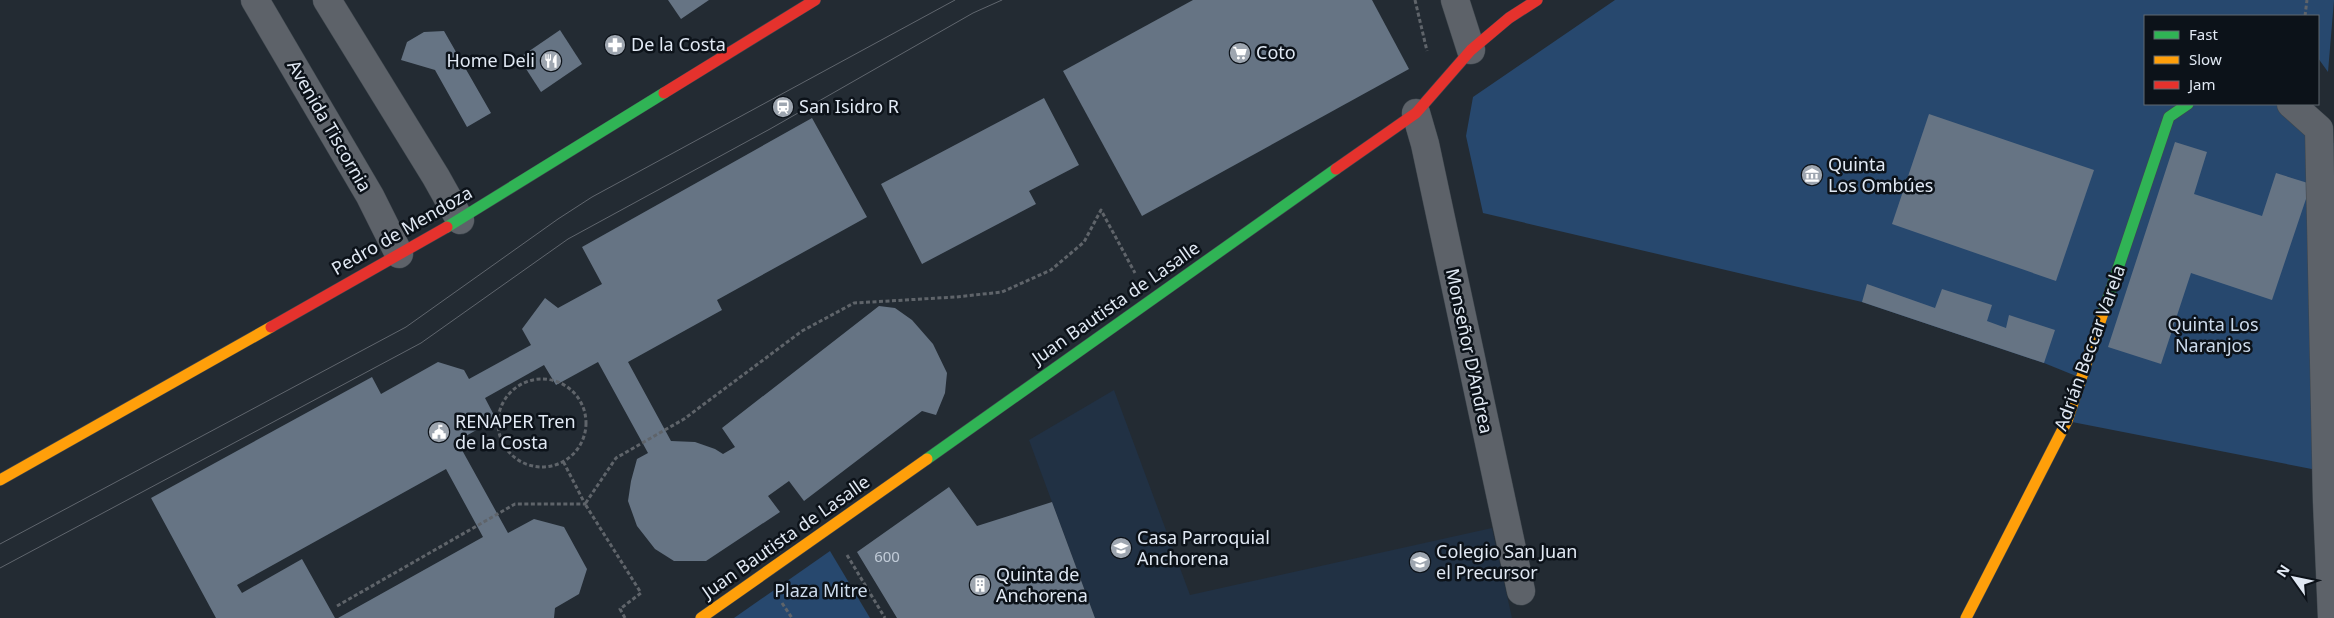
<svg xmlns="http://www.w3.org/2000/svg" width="2334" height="618" viewBox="0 0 2334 618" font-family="'Noto Sans',sans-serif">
	<rect width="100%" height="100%" fill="#232b33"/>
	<path fill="#213144" d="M1114,390L1190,595L1492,528L1512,618H1095L1029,440Z"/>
	<g fill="#27486e">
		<path d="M1615,0H2334L2328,72L2318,58V16H2145V104H2291L2320,143H2334V329L2327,472L2067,421L2081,378L2044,363L1862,302L1483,213L1466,136L1473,97Z"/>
		<path d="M830,551L870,618H734Z"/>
	</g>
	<g fill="#667484">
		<path d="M668,0H709L681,19Z"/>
		<path d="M1193,0H1372L1409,69L1142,216L1063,71Z"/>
		<path d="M560,30L582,64L541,92L519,58Z"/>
		<path d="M444,31L491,113L467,127L435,70L401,60L407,42L424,32Z"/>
		<path d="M1044,98L1079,165L1029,191L1036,204L922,264L881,184Z"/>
		<path d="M1929,114L2094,170L2056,281L1892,224Z"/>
		<path d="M812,118L867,217L717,300L722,310L628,362L671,441L695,442L715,449L723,454L735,447L722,428L879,306L895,308L912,320L933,344L947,373L945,393L936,415L922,411L804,501L789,481L768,496L780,512L706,561H674L655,549L637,526L628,501L631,481L637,459L648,453L598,362L556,385L544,365L485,398L496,419L457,441L508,533L534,519L564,527L587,569L579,594L555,608L554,618H338L483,537L446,469L237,585L242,593L302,559L335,618H216L151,498L372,377L381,394L438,362L464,370L469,379L531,345L522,329L545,298L558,308L602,284L582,247Z"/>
		<path d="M2175,142L2207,152L2194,194L2262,216L2276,173L2311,184L2272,300L2191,273L2161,364L2108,347Z"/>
		<path d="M1867,284L1935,308L1942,289L1992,305L1987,321L2006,328L2009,315L2055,330L2044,363L1862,302Z"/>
		<path d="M949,487L977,526L1052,502L1095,618H897L857,552Z"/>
	</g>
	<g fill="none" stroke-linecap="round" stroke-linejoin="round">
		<g stroke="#3f474e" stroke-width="29">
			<g id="street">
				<path d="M255,0L370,196L399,254"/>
				<path d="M327,0L436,177L460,220"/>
				<path d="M1455,0L1471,50"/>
				<path d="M2291,104L2319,129L2327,502L2332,618"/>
				<path d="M1416,113L1425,144L1521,591"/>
			</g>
		</g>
		<g stroke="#3f474e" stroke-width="12">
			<g id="fast">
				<path d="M447,227L664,93"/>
				<path d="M2103,313L2169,117L2188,104"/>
				<path d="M927,459L1336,169"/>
			</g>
		</g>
		<g stroke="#3f474e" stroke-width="12">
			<g id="slow">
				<path d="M0,480L271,327"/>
				<path d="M701,618L927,459"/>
				<path d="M1966,618L2067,421L2103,313"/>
			</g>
		</g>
		<g stroke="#3f474e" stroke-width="12">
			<g id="jam">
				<path d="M664,93L815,0"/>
				<path d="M1336,169L1416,113L1471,50L1509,18L1537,0"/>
				<path d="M271,327L447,227"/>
			</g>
		</g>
		<g stroke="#5f646a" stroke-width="3" stroke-dasharray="4 2.5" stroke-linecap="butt">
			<path d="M1415,0L1427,51"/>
			<path d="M2305,16L2307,0"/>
			<circle cx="542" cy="423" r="44"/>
			<path d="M847,555L885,618"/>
			<path d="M782,603L792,618"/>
			<path d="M337,606L515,504H585L563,461"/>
			<path d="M625,618L620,609L641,593L585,504L616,458L684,419L802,331L854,303L956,297L1002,292L1051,270L1084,242L1101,210L1135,273"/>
		</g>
		<use href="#street" stroke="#5d6269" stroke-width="28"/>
		<use href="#fast" stroke="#30b455" stroke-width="11"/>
		<use href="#slow" stroke="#ff9f0a" stroke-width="11"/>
		<use href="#jam" stroke="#e5322d" stroke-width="11"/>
		<g stroke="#60666e" stroke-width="1">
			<path d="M0,544L406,327L558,219L592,197L955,0"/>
			<path d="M0,568L421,343L568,239L770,129L973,13L1002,0"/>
		</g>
	</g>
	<defs>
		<g id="pharmacy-disc" transform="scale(1.125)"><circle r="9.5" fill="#9ea6b0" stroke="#0c1219"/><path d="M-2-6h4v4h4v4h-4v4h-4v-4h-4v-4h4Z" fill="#fff"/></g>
		<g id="supermarket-disc" transform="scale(1.125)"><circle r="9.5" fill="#9ea6b0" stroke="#0c1219"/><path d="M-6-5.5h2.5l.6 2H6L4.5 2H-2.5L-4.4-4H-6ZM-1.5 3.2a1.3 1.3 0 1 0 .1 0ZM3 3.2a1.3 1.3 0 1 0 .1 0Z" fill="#fff"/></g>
		<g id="restaurant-disc" transform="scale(1.125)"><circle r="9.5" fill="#9ea6b0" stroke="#0c1219"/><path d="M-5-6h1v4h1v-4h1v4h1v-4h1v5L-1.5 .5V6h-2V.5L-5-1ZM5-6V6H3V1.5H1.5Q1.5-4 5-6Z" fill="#fff"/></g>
		<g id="station-disc" transform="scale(1.125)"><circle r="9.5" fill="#9ea6b0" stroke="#0c1219"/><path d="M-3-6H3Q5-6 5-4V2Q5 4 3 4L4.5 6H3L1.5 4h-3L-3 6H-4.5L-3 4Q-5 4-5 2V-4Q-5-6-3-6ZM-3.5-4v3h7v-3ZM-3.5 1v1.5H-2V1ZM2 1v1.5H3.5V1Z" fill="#fff"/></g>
		<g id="museum-disc" transform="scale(1.125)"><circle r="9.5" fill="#9ea6b0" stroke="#0c1219"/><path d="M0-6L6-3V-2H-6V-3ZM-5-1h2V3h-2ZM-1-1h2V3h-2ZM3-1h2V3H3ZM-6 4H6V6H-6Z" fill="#fff"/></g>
		<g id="civic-disc" transform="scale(1.125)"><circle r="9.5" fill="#9ea6b0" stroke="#0c1219"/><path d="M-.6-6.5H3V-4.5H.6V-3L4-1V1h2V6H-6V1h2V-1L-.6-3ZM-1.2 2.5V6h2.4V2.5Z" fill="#fff"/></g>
		<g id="university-disc" transform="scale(1.125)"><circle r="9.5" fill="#9ea6b0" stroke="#0c1219"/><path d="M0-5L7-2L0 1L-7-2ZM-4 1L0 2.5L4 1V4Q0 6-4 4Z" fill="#fff"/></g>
		<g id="building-disc" transform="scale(1.125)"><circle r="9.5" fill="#9ea6b0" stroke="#0c1219"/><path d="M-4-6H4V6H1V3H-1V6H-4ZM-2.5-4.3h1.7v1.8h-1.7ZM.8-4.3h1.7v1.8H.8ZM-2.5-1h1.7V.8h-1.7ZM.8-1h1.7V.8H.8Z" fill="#fff"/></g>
	</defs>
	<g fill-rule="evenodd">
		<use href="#pharmacy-disc" x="615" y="45"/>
		<use href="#supermarket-disc" x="1240" y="53"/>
		<use href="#restaurant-disc" x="551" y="61"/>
		<use href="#station-disc" x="783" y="107"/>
		<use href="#museum-disc" x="1812" y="175"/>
		<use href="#civic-disc" x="439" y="432"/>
		<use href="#university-disc" x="1121" y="548"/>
		<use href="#university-disc" x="1420" y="562"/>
		<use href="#building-disc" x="980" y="585"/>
	</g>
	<g text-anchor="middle" stroke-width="5" stroke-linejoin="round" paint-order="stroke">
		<g font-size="15" fill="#c2ccd8">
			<text x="887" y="562">600</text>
		</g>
		<g font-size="18" fill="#e1e9f4" stroke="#0c1219" text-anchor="start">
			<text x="631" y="51">De la Costa</text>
			<text x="1256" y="59">Coto</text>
			<text x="535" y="67" text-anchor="end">Home Deli</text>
			<text x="799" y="113">San Isidro R</text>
			<text x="1828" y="171">Quinta<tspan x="1828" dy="21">Los Ombúes</tspan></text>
			<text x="455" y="428">RENAPER Tren<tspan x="455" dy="21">de la Costa</tspan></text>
			<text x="1137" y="544">Casa Parroquial<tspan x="1137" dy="21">Anchorena</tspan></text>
			<text x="1436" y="558">Colegio San Juan<tspan x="1436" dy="21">el Precursor</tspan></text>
			<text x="996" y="581">Quinta de<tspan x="996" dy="21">Anchorena</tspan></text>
		</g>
		<g font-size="18" fill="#e1e9f4" stroke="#0c1219">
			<text transform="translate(329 126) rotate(60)" y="6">Avenida Tiscornia</text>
			<text transform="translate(402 231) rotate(-30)" y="6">Pedro de Mendoza</text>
			<text transform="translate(1116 303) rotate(-35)" y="6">Juan Bautista de Lasalle</text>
			<text transform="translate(2090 348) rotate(-70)" y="6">Adrián Beccar Varela</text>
			<text transform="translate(1469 351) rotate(78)" y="6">Monseñor D'Andrea</text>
			<text transform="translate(786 537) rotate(-35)" y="6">Juan Bautista de Lasalle</text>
		</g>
		<g font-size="18" fill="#cedced" stroke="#0c1219">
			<text x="2213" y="331">Quinta Los<tspan x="2213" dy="21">Naranjos</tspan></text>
			<text x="821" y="597">Plaza Mitre</text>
		</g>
	</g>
	<rect x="2144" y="15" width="175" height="90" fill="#0c1219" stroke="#616871"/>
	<rect x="2154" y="31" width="25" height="8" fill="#30b455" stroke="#616871"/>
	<text x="2189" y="40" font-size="15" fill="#e1e9f4">Fast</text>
	<rect x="2154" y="56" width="25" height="8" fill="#ff9f0a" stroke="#616871"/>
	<text x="2189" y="65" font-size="15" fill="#e1e9f4">Slow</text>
	<rect x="2154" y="81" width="25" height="8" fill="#e5322d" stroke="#616871"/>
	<text x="2189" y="90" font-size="15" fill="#e1e9f4">Jam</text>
	<g transform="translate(2294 578) rotate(303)" stroke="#0c1219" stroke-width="4" paint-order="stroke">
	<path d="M0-4L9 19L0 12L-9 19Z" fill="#e1e9f4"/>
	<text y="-8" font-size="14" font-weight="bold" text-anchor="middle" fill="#e1e9f4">N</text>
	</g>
</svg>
